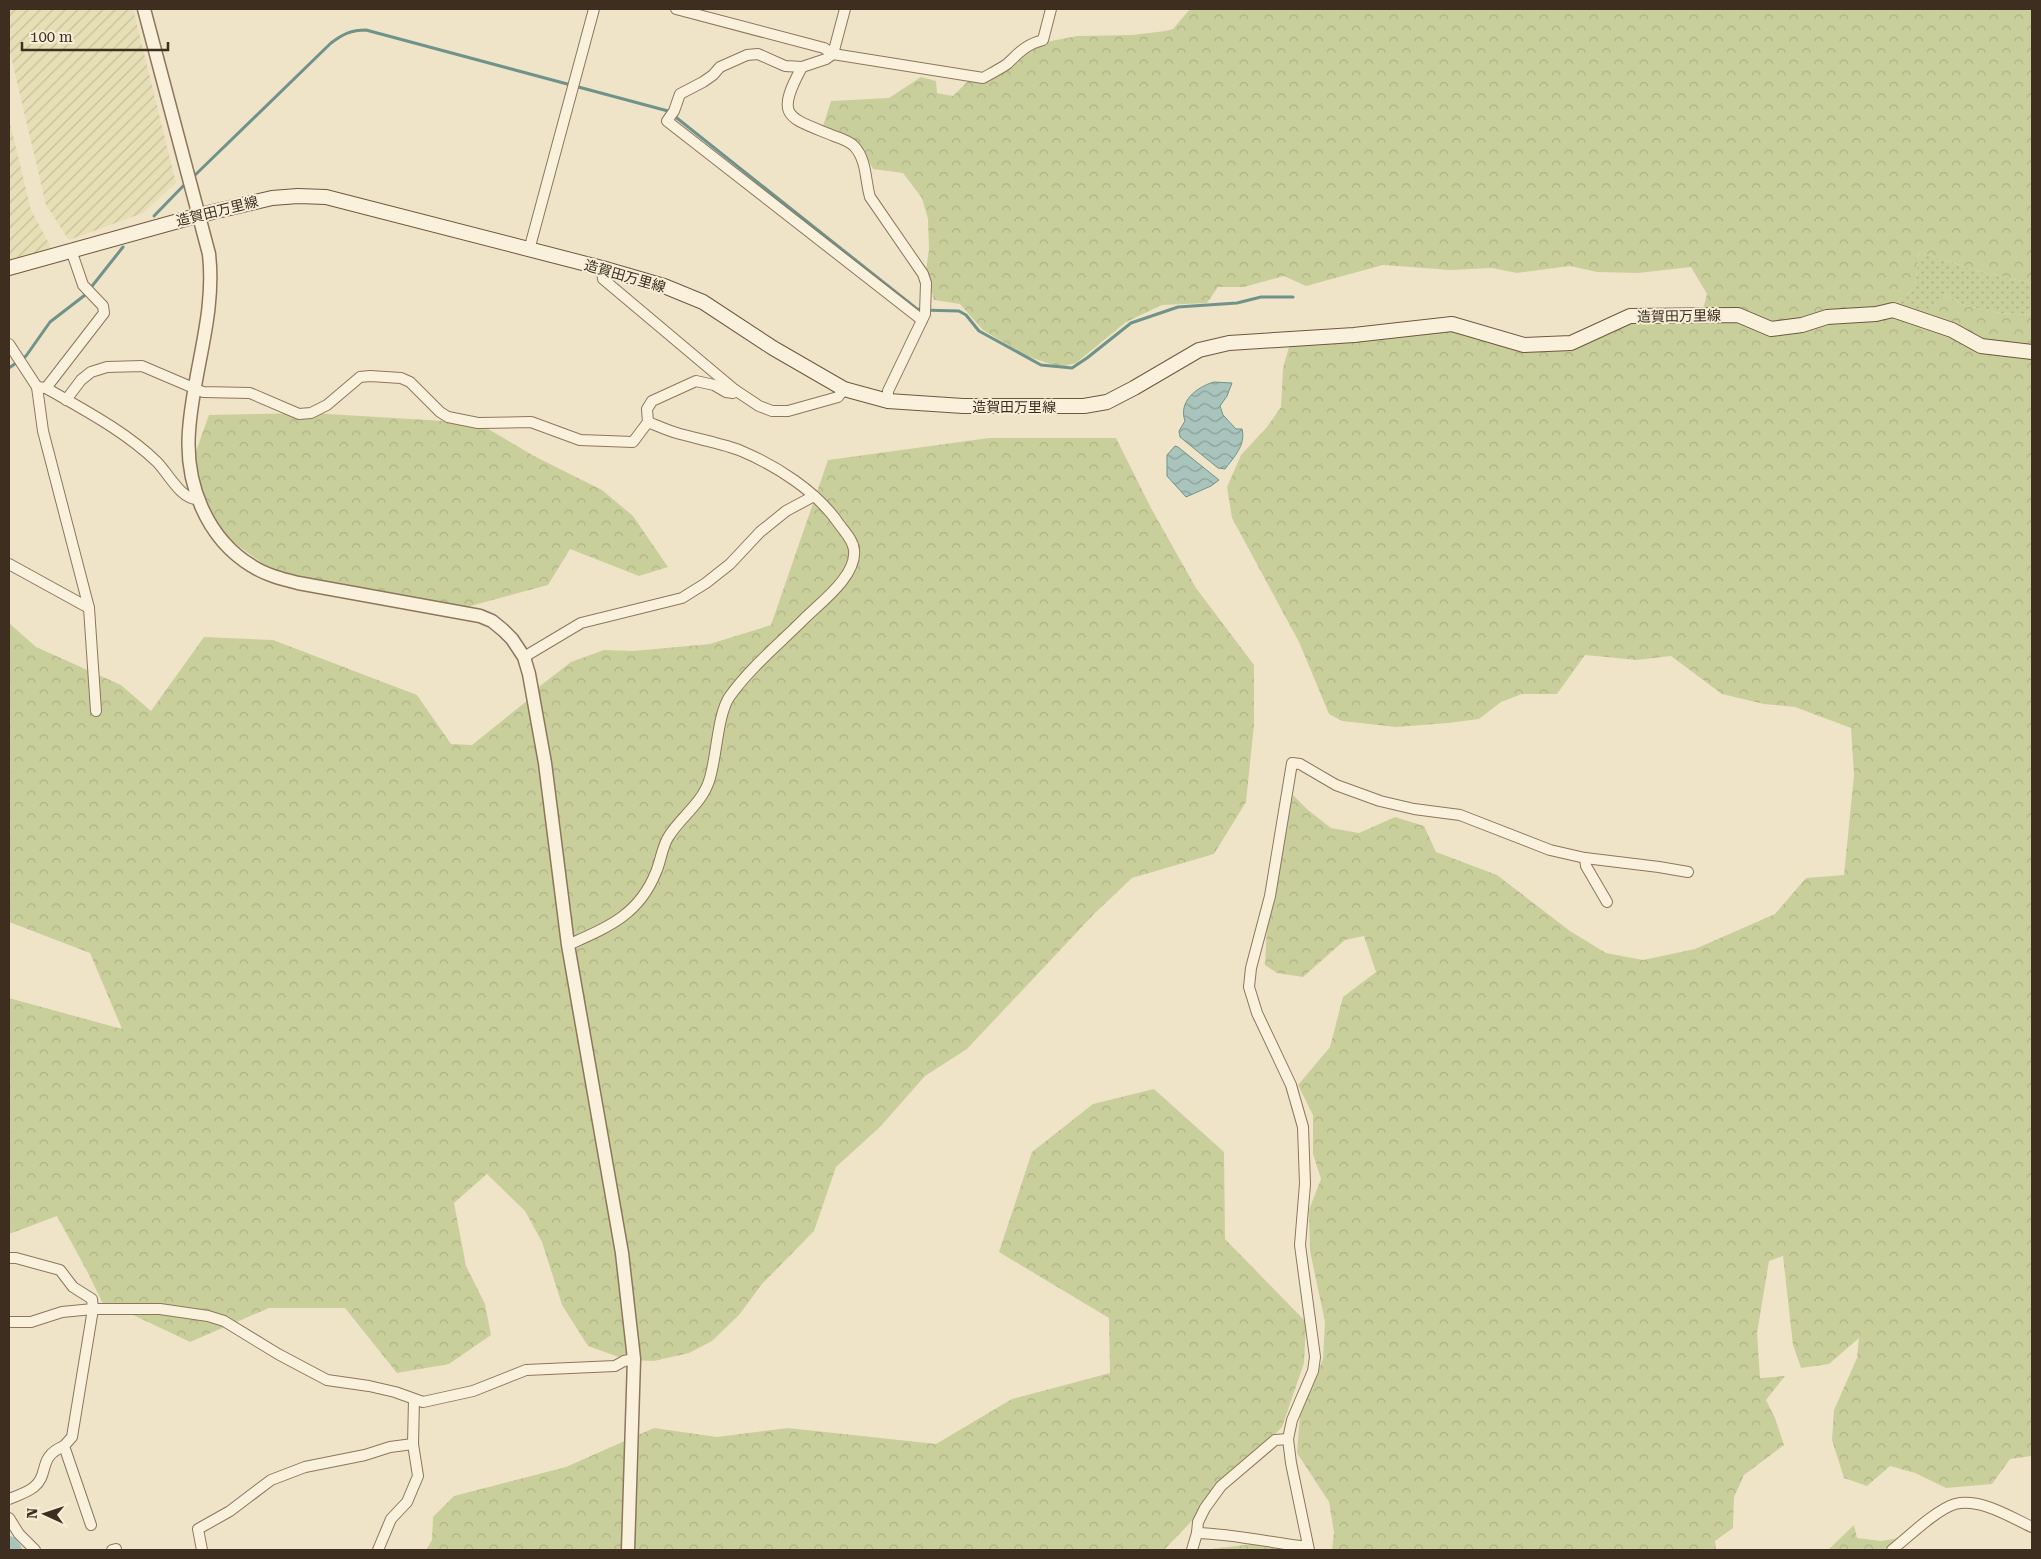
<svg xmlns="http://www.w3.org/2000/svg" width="2041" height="1559" viewBox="0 0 2041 1559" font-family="'Roboto Serif','Noto Sans JP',serif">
	<defs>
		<pattern id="farmland-furrows" width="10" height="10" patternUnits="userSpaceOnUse" patternTransform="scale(1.25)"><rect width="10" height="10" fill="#e6deb5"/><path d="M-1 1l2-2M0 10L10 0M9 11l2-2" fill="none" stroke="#c6bf9b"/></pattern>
		<pattern id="grass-dots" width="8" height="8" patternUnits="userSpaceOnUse" patternTransform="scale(1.25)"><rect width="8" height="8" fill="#c9cf9b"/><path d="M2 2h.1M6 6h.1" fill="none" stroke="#aeb285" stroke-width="1.8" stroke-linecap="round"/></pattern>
		<pattern id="forest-crowns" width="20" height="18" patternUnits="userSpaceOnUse" patternTransform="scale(1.25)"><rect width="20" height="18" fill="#c9cf9b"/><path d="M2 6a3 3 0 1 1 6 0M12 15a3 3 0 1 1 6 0" fill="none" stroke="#aeb285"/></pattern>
		<pattern id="water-waves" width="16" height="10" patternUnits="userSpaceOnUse" patternTransform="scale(1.25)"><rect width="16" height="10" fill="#a9c4bc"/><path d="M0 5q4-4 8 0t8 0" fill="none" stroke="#8ba098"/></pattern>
	</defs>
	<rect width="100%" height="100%" fill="#f0e4c8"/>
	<g fill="url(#farmland-furrows)">
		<path d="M9,9H133L176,183L143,213L69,240L46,205L9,48Z"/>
		<path d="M9,119L31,210L52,249L9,259Z"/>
	</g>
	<path fill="url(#grass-dots)" d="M1919,252L1981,272L2032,283V315L2000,313L1966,306L1943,294L1932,320L1893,306L1915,287Z"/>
	<g fill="url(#forest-crowns)">
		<path d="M1190,9H2032V283L1981,272L1919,252L1915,287L1893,306L1772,326L1702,313L1707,294L1691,267L1638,273L1597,272L1570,266L1517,273L1492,268L1451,270L1383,265L1306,286L1284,276L1244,287H1218L1207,303L1162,305L1126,322L1076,363L1060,367L1026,356L983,330L960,304L934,300L926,270L929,250L928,219L922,198L903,173L873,169C860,142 851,136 823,126L831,101L889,98L921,77L936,81L937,93L953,96L968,81L1046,42L1077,36L1133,35L1165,31L1173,29Z"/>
		<path d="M1943,294L1966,306L2000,313L2032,315V348L1982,342L1932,320L1928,309Z"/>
		<path d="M1893,315L2032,357V1456L2010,1459L1992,1484L1946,1488L1915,1473L1890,1466L1867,1486L1844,1478L1832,1440L1834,1410L1857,1358L1859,1338L1829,1364L1801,1368L1793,1345L1783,1256L1769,1261L1757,1333L1760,1378L1785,1376L1766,1400L1775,1418L1784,1445L1744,1475L1734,1497L1733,1528L1715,1541L1716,1550H1332L1334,1532L1329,1502L1297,1453L1300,1415L1323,1359L1325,1322L1310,1251L1309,1210L1321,1179L1313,1154V1115L1298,1085L1330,1047L1343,997L1376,972L1364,936L1345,940L1303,977L1277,973L1265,965L1267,926L1293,795L1308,810L1331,828L1359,833L1395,817L1424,826L1436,852L1497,875L1570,931L1606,953L1643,960L1695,949L1775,914L1806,878L1844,875L1854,775L1851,728L1795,707L1764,704L1722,694L1671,656L1637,660L1585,655L1557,694H1522L1501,702L1479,719L1448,723L1396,727L1342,721L1329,714L1299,642L1232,518L1227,487L1241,455L1267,427L1281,407L1283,368L1289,347L1300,343L1452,329L1523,350L1631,321L1737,320L1771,335L1828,322Z"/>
		<path d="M311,413L478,423L534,456L602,490L633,516L668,567L639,576L570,549L548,585L456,610L285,580L210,525L190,468L209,415Z"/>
		<path d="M989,438H1116L1151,508L1196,588L1254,665V725L1246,802L1214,854L1132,878L1094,914L967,1049L925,1076L880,1127L836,1167L814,1231L762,1284L739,1315L712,1341L689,1353L654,1361L627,1360L588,1346L562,1305L542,1242L525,1211L487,1174L454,1203L466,1266L485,1304L491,1335L449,1364L397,1373L345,1308H269L190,1342L129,1313L107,1312L87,1271L57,1216L9,1234V998L122,1029L90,953L9,922V623L36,647L121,685L151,711L204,637L273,640L417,695L451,744L472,745L528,700L540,686L571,662L604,650L633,651L710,644L771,625L828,460Z"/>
		<path d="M1154,1089L1224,1152L1225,1239L1306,1322L1304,1363L1282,1427L1164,1550H426L432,1540L433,1517L454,1496L566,1467L654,1428L717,1437L788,1428L936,1444L1012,1399L1110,1373L1109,1318L999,1252L1032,1152L1093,1104Z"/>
		<path d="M1854,1525L1857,1538L1881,1541L1900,1538C1885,1558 1851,1550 1828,1550Z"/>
		<path d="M1270,1542L1277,1550H1210L1211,1549Z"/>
	</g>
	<g fill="url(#water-waves)" stroke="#6f938a">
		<path d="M1214,382L1232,383L1227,396L1220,406L1223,415L1236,429H1242C1246,445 1234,457 1225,469L1218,468L1180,437L1179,431L1185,421C1178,401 1197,387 1214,382Z"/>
		<path d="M1175,446L1178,447L1219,480L1211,486L1186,497L1167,476V455Z"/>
	</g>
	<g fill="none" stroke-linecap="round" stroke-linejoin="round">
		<g stroke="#6f938a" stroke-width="3">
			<path d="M192,178L331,43C343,34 351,30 366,30L668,111L917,309L921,310L959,311L966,315L979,331L1041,365L1072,368L1087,358L1131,323L1178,307L1237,303L1261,297H1293"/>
			<path d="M154,216L187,182"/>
			<path d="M9,368L26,356L50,322L85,295L123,247"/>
		</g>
		<path stroke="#a9c4bc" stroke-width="18" d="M9,1545L13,1550"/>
		<g stroke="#8d765c" stroke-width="12">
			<g id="minor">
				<path d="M676,9L824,48L833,54L983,78C990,74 1000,69 1007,64C1020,52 1025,45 1043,40L1051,9"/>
				<path d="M845,9L833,54L826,59L802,67L785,66L758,54L747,55L720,67L713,75L703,82L680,94L674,111L667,121L922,320"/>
				<path d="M802,67C774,118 788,117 834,136C840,138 849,141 854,146C867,160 865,180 870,197L923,274L926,283L925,314L888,391V401"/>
				<path d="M529,250L594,9"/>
				<path d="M602,268L603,279L735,390L759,406L772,411H788L838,397L844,389"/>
				<path d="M9,344L37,387L43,431L89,608L96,711"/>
				<path d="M37,387L46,388C84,410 125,431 157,462C168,473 181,500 198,499"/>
				<path d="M46,388L104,313L103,306L83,285L71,250"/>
				<path d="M66,400L81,380L91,372L107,367L142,366L203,392L250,393L299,414L311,413L327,405L360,377L370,376L401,378L410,382L440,412L448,417L478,423L531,422L580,440L633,442L648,422L647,409L652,401L696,381L714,385L726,392L733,393L735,390"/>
				<path d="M9,564L89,608"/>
				<path d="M524,657L581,623L682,598L706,583L730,564L760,532L786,511L814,496"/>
				<path d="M1585,858L1586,866L1607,902"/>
				<path d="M568,945C608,927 639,915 656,872C661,861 662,846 669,836C681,817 702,803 709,781C717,758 717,714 730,696C750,668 779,644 804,619C820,603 857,576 854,550C853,540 845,532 839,524C817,491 775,465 739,450C720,443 699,439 680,434C669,431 658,426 648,422"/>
				<path d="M9,1258H16L60,1270L73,1287L92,1299L93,1309L72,1437L64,1446L91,1525"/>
				<path d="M9,1322H31L62,1312L93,1309H160L208,1316L224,1321L278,1354L327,1380L369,1386L395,1392L423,1402L473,1391L526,1370L615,1366L624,1361L634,1359"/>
				<path d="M9,1499C17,1496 28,1492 34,1487C50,1474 37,1457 64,1446"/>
				<path d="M9,1518L19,1534L35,1550"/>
				<path d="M1197,1533C1235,1534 1271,1543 1308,1547"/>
				<path d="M112,1550L116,1549"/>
				<path d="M202,1550L198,1529L230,1511L271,1480L305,1467L365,1455L390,1447L413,1444"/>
				<path d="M378,1550L391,1519L407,1502L418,1476L413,1444L414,1399"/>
				<path d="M1192,1550L1197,1533L1198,1522L1205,1508L1221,1486L1275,1440L1288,1439"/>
				<path d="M1309,1550L1291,1463L1288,1439L1292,1420L1313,1371L1315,1357L1300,1245L1305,1184L1303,1127L1291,1085L1257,1013L1249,987L1251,968L1270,896L1292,763L1300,764L1336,785L1380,801L1414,809L1460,815L1550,850L1585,858L1659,867L1688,872"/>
				<path d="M1892,1550C1907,1538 1937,1509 1955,1504C1981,1498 2010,1517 2032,1527"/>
			</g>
		</g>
		<g stroke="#8d765c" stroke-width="15">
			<path id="tertiary" d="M144,9L209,254C216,315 193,371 189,431C185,483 206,538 252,566C266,575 282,579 298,583L480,616L492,621L503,630L512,639L524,657L529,674L545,763L568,945L622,1253L634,1359L628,1550"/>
		</g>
		<g stroke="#6f573f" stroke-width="16">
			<path id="secondary" d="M9,268L200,215L272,198L298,196L326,197L602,268L664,286L703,302L773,348L844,389L888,401L963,406H1084L1107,402L1134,388L1199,350L1229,343L1354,335L1452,324L1524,345L1571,343L1630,316L1738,315L1771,329L1802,325L1827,317L1876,314L1893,310L1952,330L1981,346L2032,352"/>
		</g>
		<use href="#minor" stroke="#faf1dc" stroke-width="10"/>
		<use href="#tertiary" stroke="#faf1dc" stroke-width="12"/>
		<use href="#secondary" stroke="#faf1dc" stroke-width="14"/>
	</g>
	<g text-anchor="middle" stroke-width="4" stroke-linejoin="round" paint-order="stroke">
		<g font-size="14" fill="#3d2e20" stroke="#f7eed8">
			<text transform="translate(217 211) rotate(-14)" y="5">造賀田万里線</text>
			<text transform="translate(625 276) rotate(16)" y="5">造賀田万里線</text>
			<text transform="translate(1679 316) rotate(-1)" y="5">造賀田万里線</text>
			<text x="1014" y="412">造賀田万里線</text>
		</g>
	</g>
	<rect width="2041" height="1559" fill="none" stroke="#3d2e20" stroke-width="20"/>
	<g transform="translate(45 1514) rotate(273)" stroke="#f7eed8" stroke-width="4" paint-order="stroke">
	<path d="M0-4L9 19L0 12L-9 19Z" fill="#3d2e20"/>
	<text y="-8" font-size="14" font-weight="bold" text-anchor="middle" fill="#3d2e20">N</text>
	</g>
	<path d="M22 42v8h146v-8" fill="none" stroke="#3d2e20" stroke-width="2.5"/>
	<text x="30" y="42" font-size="15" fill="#3d2e20" stroke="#f7eed8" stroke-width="4" paint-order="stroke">100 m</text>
</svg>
